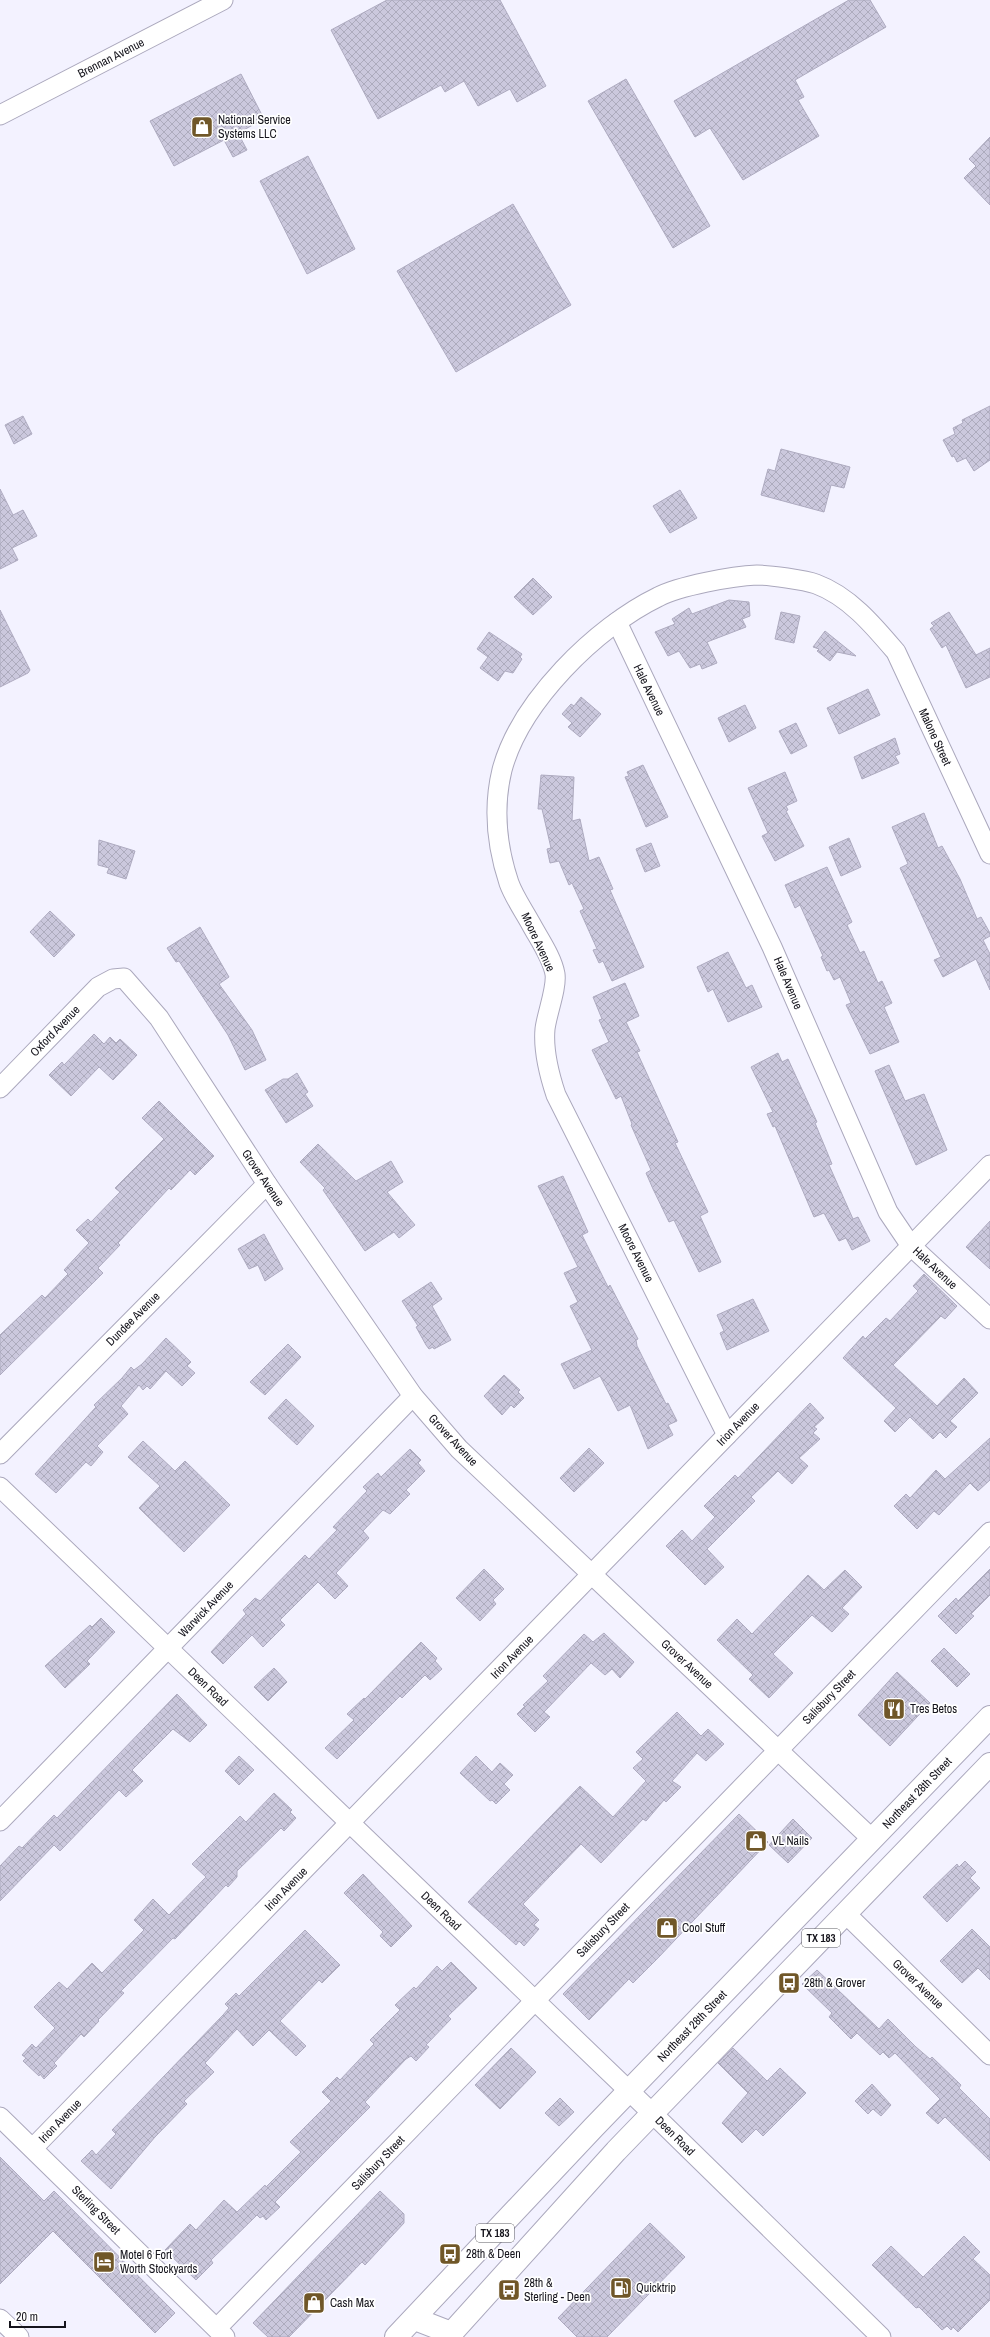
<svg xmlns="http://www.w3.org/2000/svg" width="990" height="2337" viewBox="0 0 990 2337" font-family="'Archivo Narrow',sans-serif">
	<defs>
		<pattern id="building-cross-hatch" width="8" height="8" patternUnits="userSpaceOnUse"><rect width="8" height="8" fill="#cbc8dd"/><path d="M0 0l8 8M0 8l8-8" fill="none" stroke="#adabbd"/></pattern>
	</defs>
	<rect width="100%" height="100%" fill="#f3f2ff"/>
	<g fill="url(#building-cross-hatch)" stroke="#aeabc0">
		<path d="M387,0H500L546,86L517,102L510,89L478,106L464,81L445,92L441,85L378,119L331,30Z"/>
		<path d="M849,0H870L886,27L795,80L804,97L798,100L819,136L743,180L710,128L695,137L674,101Z"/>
		<path d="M241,74L264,119L238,133L247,150L233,157L224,140L174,166L150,121Z"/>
		<path d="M626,79L710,226L673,248L588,101Z"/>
		<path d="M990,137V205L964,178L976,166L969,159Z"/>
		<path d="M308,156L355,249L307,274L260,181Z"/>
		<path d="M513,204L571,305L456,372L397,271Z"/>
		<path d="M990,406V460L974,471L966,458L957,462L954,456L952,457L943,440L955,434L953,428L963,423L962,420Z"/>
		<path d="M23,416L32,434L14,444L5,425Z"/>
		<path d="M781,449L850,467L844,488L831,485L824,512L761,495L768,469L775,471Z"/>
		<path d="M0,489L13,515L23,510L37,536L12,548L18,560L0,569Z"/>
		<path d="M680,490L697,518L670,533L653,506Z"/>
		<path d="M533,578L552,597L533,615L514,597Z"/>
		<path d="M729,600L749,602L750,616L742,619L746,627L707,642L717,663L702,669L700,664L690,668L679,651L668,656L655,632L675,624L672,619L689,608L692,614Z"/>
		<path d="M0,610L30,670L28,673L0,687Z"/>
		<path d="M781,612L800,616L794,643L775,639Z"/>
		<path d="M949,612L976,655L990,648V677L966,688L946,645L942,648L930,629L934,626L931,623Z"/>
		<path d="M825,631L830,635L856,656L837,652L830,661L817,651L819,649L813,647Z"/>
		<path d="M489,632L522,654L520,657L522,659L513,673L505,671L498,681L480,668L488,657L477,649Z"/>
		<path d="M868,689L880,715L839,734L827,708Z"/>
		<path d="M581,697L601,714L580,737L568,727L572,723L562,714L571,704L574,706Z"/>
		<path d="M745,705L756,728L729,742L718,718Z"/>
		<path d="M796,723L807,746L791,754L779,731Z"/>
		<path d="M895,738L900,754L895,756L899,763L862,779L854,757Z"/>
		<path d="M643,765L668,817L646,827L625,777L629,776L627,772Z"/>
		<path d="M785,772L797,801L786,806L788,810L786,811L804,846L775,861L762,836L768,833L748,788Z"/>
		<path d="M541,775L574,777L572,821L580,819L589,861L599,857L613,889L610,890L644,967L612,981L603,961L599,963L593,950L597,949L580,911L584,909L572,883L569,885L559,861L550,863L547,849L551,848L542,809H538Z"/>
		<path d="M924,813L938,848L942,846L960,879L977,919L981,917L990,933V936L983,940L990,954V990L976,959L943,977L934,960L941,957L900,868L908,864L892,827Z"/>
		<path d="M849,838L861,867L841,876L829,847Z"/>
		<path d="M99,840L135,851L126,879L107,873L109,868L98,865Z"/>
		<path d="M651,843L660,866L645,872L636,849Z"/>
		<path d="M827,867L852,922L847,925L860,953L864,951L878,983L882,981L892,1003L884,1007L899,1042L870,1054L846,1005L851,1003L840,977L834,980L829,970L827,971L821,957L823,956L800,905L795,908L785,885Z"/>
		<path d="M50,911L75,935L54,957L30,932Z"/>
		<path d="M200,927L229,977L219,984L252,1030L266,1060L245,1070L228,1035L179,961L176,962L167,948Z"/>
		<path d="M728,952L746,988L752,985L762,1007L728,1022L713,989L708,992L697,967Z"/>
		<path d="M625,983L639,1016L626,1022L640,1051L637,1052L678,1142L675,1143L708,1212L700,1216L721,1262L699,1272L674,1220L669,1222L653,1189L646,1173L651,1170L631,1125L632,1124L621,1096L616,1099L592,1050L609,1042L599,1020L602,1019L593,997Z"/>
		<path d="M94,1034L104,1044L110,1037L116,1043L120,1039L137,1055L113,1080L99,1067L71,1096L49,1075L62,1062L64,1065Z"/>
		<path d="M778,1053L782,1062L788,1059L817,1122L815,1123L832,1164L829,1165L853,1219L858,1217L870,1241L852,1250L846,1238L839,1241L824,1213L814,1217L775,1126L773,1127L767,1114L773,1112L751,1067Z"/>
		<path d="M889,1065L905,1101L924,1094L947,1150L916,1165L875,1071Z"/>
		<path d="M297,1073L308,1092L305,1094L313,1106L286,1123L265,1090L283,1079H288Z"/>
		<path d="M159,1101L214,1156L195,1175L190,1170L171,1190L169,1188L118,1243L120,1245L98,1268L103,1273L0,1375V1335L42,1295L45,1298L68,1274L64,1270L89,1243L76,1230L88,1219L91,1222L120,1192L115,1188L164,1139L142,1118Z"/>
		<path d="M318,1144L356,1181L391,1161L403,1182L387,1192L415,1225L399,1238L394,1232L365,1251L323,1190L325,1188L300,1162Z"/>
		<path d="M563,1176L588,1232L582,1235L608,1287L610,1285L638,1339L636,1340L637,1346L666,1404L668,1403L677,1421L668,1425L673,1435L648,1449L630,1405L618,1411L600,1376L574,1389L561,1364L592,1350L570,1306L578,1302L564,1273L578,1267L538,1186Z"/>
		<path d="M990,1221V1269L966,1247Z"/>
		<path d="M264,1234L283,1269L265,1281L258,1265L249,1269L238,1249Z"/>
		<path d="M924,1274L957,1306L945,1319L941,1316L893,1365L937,1406L964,1378L978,1393L950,1421L957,1427L946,1438L940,1432L933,1439L910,1417L895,1432L884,1421L896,1408L843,1358L863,1336L865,1339L886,1318L890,1321L918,1291L913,1286Z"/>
		<path d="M431,1282L442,1299L432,1306L451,1340L434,1349L433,1347L429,1349L426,1345L416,1327L418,1326L402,1301Z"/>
		<path d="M753,1299L769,1331L727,1350L720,1333L724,1331L717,1315Z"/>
		<path d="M166,1338L191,1362L187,1366L195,1373L182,1386L166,1371L150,1389L147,1386L143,1390L139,1385L121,1406L128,1414L97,1446L103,1452L91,1466L86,1462L56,1493L35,1474L96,1407L94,1405L122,1378L131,1367L134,1370L142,1364Z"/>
		<path d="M288,1344L301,1357L265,1395L250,1382Z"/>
		<path d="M504,1375L520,1390L518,1392L524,1398L514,1408L511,1405L502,1415L484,1396Z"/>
		<path d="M286,1399L314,1426L297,1445L268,1418Z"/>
		<path d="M810,1403L824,1418L814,1427L817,1429L813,1433L820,1439L799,1458L808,1466L792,1484L778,1471L751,1497L755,1501L707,1549L724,1567L705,1585L666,1546L682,1530L692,1541L715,1517L704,1506L735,1475L738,1478Z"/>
		<path d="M990,1438V1480L978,1491L970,1483L939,1515L934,1511L917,1529L894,1506L906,1494L910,1498L936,1470L945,1479Z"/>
		<path d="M143,1441L175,1471L185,1461L230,1505L184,1552L139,1508L160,1486L128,1457Z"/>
		<path d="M589,1448L604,1463L574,1492L560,1478Z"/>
		<path d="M410,1449L421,1460L418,1463L425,1471L406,1490L410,1494L390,1514L383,1510L363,1531L369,1538L336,1573L348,1586L335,1599L318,1582L280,1620L285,1625L263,1647L252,1635L223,1664L211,1652L246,1614L243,1610L255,1598L260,1601L305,1555L309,1559L337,1530L333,1527L367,1491L363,1487L378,1473L381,1477Z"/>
		<path d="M484,1569L504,1589L493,1600L496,1604L480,1621L456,1598Z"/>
		<path d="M990,1569V1595L971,1614L974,1616L956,1634L938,1616L956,1598L958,1601Z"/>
		<path d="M845,1570L862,1587L842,1608L849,1614L832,1632L812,1615L773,1654L793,1673L769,1698L749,1679L753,1675L717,1640L737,1619L752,1634L808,1575L824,1590Z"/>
		<path d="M101,1618L115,1632L87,1661L90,1664L65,1688L45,1666L90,1625L92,1627Z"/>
		<path d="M604,1633L634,1662L620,1678L612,1669L605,1675L591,1663L544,1712L550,1717L535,1732L517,1714L525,1706L523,1705L548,1681L543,1676L584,1634L593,1642Z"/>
		<path d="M421,1642L437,1658L435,1661L442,1669L430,1680L425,1675L402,1698L400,1696L337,1759L325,1748L354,1720L347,1714L364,1698L365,1699Z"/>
		<path d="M944,1648L970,1674L957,1687L931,1661Z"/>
		<path d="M274,1668L287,1682L268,1701L254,1687Z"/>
		<path d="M897,1672L930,1703L890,1746L858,1715Z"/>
		<path d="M177,1694L207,1725L190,1742L173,1729L132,1770L143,1781L126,1797L119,1790L60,1851L54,1845L0,1901V1866L19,1846L22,1848L54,1815L57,1818Z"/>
		<path d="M677,1712L701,1736L708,1729L724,1744L706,1761L697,1753L672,1781L681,1787L666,1802L664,1800L646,1821L643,1819L601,1863L581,1844L523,1904L539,1920L534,1925L539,1929L524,1946L519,1941L516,1945L468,1902L580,1786L613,1817L646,1781L633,1768L643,1759L636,1752Z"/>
		<path d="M239,1756L254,1770L239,1785L225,1771Z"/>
		<path d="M476,1756L492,1772L500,1763L513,1775L504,1784L510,1790L496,1804L492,1800L490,1801L460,1773Z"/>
		<path d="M274,1793L292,1810L290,1812L296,1818L284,1831L281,1828L237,1871V1877L228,1887L226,1885L175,1939L173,1938L121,1991L124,1993L98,2020L99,2021L84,2037L81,2034L54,2063L57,2066L44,2079L40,2074L39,2076L23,2061L26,2058L22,2055L32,2044L36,2048L55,2028L34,2007L59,1982L67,1989L92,1963L102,1973L144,1930L134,1920L153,1899L169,1915L206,1877L192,1864L240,1816L246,1822Z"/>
		<path d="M739,1814L768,1842L657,1959L633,1983L629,1979L589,2020L563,1994Z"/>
		<path d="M793,1819L812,1838L788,1863L769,1845Z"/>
		<path d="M965,1861L976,1872L970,1878L980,1888L947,1922L923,1897L957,1864L959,1867Z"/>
		<path d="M363,1874L412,1926L391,1947L380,1936L383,1932L344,1893Z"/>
		<path d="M972,1929L990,1947V1980L978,1968L962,1983L940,1961Z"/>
		<path d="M305,1930L340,1965L322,1983L319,1980L280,2021L306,2046L296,2056L269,2030L253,2046L237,2029L205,2063L214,2072L184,2101L187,2104L155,2137L111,2189L81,2161L92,2150L96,2155L116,2134L112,2130L223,2015L229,2008L225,2004L236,1993L239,1996Z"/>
		<path d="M451,1962L477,1988L448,2016L451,2019L426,2045L429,2047L416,2061L411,2056L406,2059L365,2102L370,2107L275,2202L280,2207L266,2220L263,2216L260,2218L257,2215L211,2260L213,2263L196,2280L165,2250L190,2224L196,2230L224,2200L237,2212L265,2185L266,2187L301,2152L290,2142L331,2101L322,2092L337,2077L340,2080L374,2044L370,2040L400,2010L395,2005L414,1987L416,1989L437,1966L442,1971Z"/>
		<path d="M817,1970L879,2029L888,2019L916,2047L930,2059L932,2057L961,2085L959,2088L990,2119V2161L945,2117L938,2124L926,2113L940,2099L895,2053L889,2058L883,2052L880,2055L857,2033L851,2039L829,2017L832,2013L802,1984Z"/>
		<path d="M511,2048L536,2072L500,2109L475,2085Z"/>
		<path d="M733,2048L767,2081L780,2068L806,2093L763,2136L756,2129L742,2143L722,2123L748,2093L718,2063Z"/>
		<path d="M872,2084L891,2105L881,2116L873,2109L868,2114L855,2101Z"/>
		<path d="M560,2098L574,2112L559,2126L545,2113Z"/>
		<path d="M0,2157L44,2201L54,2191L175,2313L155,2333L53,2231L0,2284Z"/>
		<path d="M380,2191L404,2214V2223L365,2265L362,2262L289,2337H268L253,2323Z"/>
		<path d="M650,2223L685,2257L607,2337H577L558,2318Z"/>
		<path d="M964,2236L980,2252L973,2259L990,2275V2300L958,2332L953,2327L951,2330L947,2326L942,2330L919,2307L916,2308L872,2265L891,2246L923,2277Z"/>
	</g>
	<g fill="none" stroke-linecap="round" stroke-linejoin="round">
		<g stroke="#aba8bd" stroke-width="21">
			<g id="minor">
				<path d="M0,115L223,0"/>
				<path d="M617,622L772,947L888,1212L911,1246L990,1319"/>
				<path d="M0,1088L98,987L113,979L124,978L159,1018L267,1184L413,1396L459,1449L872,1839"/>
				<path d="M727,1435L556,1095C549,1074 543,1051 545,1029C547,1013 557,988 555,974C552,957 539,939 531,924C524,911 514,897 509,883C497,847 493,807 502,770C520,702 596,627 658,597C679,586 732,576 757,575C769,575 805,580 816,584C849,596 874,626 896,652L990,854"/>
				<path d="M0,1454L267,1184"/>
				<path d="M0,1487L652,2113L881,2337"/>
				<path d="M0,1821L413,1396"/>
				<path d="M845,1913L990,2055"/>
				<path d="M0,2117L225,2337"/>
				<path d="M33,2148L990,1165"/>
				<path d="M0,2319L19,2337"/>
				<path d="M217,2328L990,1532"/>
			</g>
		</g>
		<g stroke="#aba8bd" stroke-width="24">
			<g id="major">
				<path d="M415,2319L451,2333"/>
				<path d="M396,2337L593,2128L990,1717"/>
				<path d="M448,2337L616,2151L990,1764"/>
			</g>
		</g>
		<use href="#minor" stroke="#fff" stroke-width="19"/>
		<use href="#major" stroke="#fff" stroke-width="22"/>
	</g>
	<defs>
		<g id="shop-square" transform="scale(1.15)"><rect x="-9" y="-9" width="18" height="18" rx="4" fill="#705728" stroke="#fff"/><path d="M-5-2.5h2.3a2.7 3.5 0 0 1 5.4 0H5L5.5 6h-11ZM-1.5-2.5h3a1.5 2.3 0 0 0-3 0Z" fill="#fff"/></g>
		<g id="restaurant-square" transform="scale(1.15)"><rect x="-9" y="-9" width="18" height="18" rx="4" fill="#705728" stroke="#fff"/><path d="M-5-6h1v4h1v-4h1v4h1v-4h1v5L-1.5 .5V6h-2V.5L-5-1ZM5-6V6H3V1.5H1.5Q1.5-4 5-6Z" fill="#fff"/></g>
		<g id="bus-square" transform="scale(1.15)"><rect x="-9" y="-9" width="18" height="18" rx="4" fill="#705728" stroke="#fff"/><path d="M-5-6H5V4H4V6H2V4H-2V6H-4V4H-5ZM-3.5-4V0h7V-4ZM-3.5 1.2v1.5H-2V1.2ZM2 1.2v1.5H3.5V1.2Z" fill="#fff"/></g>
		<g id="hotel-square" transform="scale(1.15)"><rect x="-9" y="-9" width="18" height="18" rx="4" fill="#705728" stroke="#fff"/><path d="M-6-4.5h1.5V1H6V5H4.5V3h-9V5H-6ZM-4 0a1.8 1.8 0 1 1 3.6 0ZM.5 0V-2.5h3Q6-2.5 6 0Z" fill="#fff"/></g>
		<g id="fuel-square" transform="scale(1.15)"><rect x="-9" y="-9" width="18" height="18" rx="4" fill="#705728" stroke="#fff"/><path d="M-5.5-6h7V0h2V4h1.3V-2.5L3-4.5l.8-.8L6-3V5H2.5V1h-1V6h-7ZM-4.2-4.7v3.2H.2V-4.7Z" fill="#fff"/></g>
	</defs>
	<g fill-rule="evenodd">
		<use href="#shop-square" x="202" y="127"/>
		<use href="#restaurant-square" x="894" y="1709"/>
		<use href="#shop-square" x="756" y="1841"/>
		<use href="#shop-square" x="667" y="1928"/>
		<use href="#bus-square" x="789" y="1983"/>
		<use href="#bus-square" x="450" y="2254"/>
		<use href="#hotel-square" x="104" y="2262"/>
		<use href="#fuel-square" x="621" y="2288"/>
		<use href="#bus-square" x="509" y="2290"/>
		<use href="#shop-square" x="314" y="2303"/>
	</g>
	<g text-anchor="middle" stroke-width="3.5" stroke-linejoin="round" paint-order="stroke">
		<g fill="#fff" stroke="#5b5a60" stroke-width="1">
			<rect x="802" y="1929" width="38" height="18" rx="3"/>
			<rect x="476" y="2224" width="38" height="18" rx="3"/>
		</g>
		<g font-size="11" font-weight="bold" fill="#15141c">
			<text x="821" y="1942">TX 183</text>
			<text x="495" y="2237">TX 183</text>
		</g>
		<g font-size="12" fill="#15141c" stroke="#fff">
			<text transform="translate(111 58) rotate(-27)" y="4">Brennan Avenue</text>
			<text transform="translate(649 690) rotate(64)" y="4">Hale Avenue</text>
			<text transform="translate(935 737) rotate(65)" y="4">Malone Street</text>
			<text transform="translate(538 942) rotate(65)" y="4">Moore Avenue</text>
			<text transform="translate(788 983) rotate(67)" y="4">Hale Avenue</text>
			<text transform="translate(55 1031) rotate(-46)" y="4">Oxford Avenue</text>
			<text transform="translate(263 1178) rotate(56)" y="4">Grover Avenue</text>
			<text transform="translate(636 1253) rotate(63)" y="4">Moore Avenue</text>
			<text transform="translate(935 1268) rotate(43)" y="4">Hale Avenue</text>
			<text transform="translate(133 1319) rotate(-45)" y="4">Dundee Avenue</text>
			<text transform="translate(738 1424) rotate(-46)" y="4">Irion Avenue</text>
			<text transform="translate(453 1440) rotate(47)" y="4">Grover Avenue</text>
			<text transform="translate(206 1609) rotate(-46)" y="4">Warwick Avenue</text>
			<text transform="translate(512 1657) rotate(-46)" y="4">Irion Avenue</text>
			<text transform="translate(687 1664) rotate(43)" y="4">Grover Avenue</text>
			<text transform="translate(208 1687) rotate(44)" y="4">Deen Road</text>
			<text transform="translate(829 1697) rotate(-46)" y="4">Salisbury Street</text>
			<text transform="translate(917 1793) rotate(-46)" y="4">Northeast 28th Street</text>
			<text transform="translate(286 1889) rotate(-46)" y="4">Irion Avenue</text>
			<text transform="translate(441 1911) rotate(44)" y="4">Deen Road</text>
			<text transform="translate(603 1930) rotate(-46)" y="4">Salisbury Street</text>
			<text transform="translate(918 1984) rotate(44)" y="4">Grover Avenue</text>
			<text transform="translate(692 2026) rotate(-46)" y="4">Northeast 28th Street</text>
			<text transform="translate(60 2121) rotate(-46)" y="4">Irion Avenue</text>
			<text transform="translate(675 2136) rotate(45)" y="4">Deen Road</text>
			<text transform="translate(378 2163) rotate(-46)" y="4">Salisbury Street</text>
			<text transform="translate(96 2210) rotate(45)" y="4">Sterling Street</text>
		</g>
		<g font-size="12" fill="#15141c" stroke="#fff" text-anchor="start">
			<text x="218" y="124">National Service<tspan x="218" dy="14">Systems LLC</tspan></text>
			<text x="910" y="1713">Tres Betos</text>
			<text x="772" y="1845">VL Nails</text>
			<text x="682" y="1932">Cool Stuff</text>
			<text x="804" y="1987">28th &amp; Grover</text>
			<text x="466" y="2258">28th &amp; Deen</text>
			<text x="120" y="2259">Motel 6 Fort<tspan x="120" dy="14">Worth Stockyards</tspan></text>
			<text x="524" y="2287">28th &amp;<tspan x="524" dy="14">Sterling - Deen</tspan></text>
			<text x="636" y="2292">Quicktrip</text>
			<text x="330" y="2307">Cash Max</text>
		</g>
	</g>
	<path d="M10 2321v6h55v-6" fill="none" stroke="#15141c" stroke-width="2"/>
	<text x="16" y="2321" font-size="12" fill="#15141c" stroke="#ffffff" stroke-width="3" paint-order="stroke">20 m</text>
</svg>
